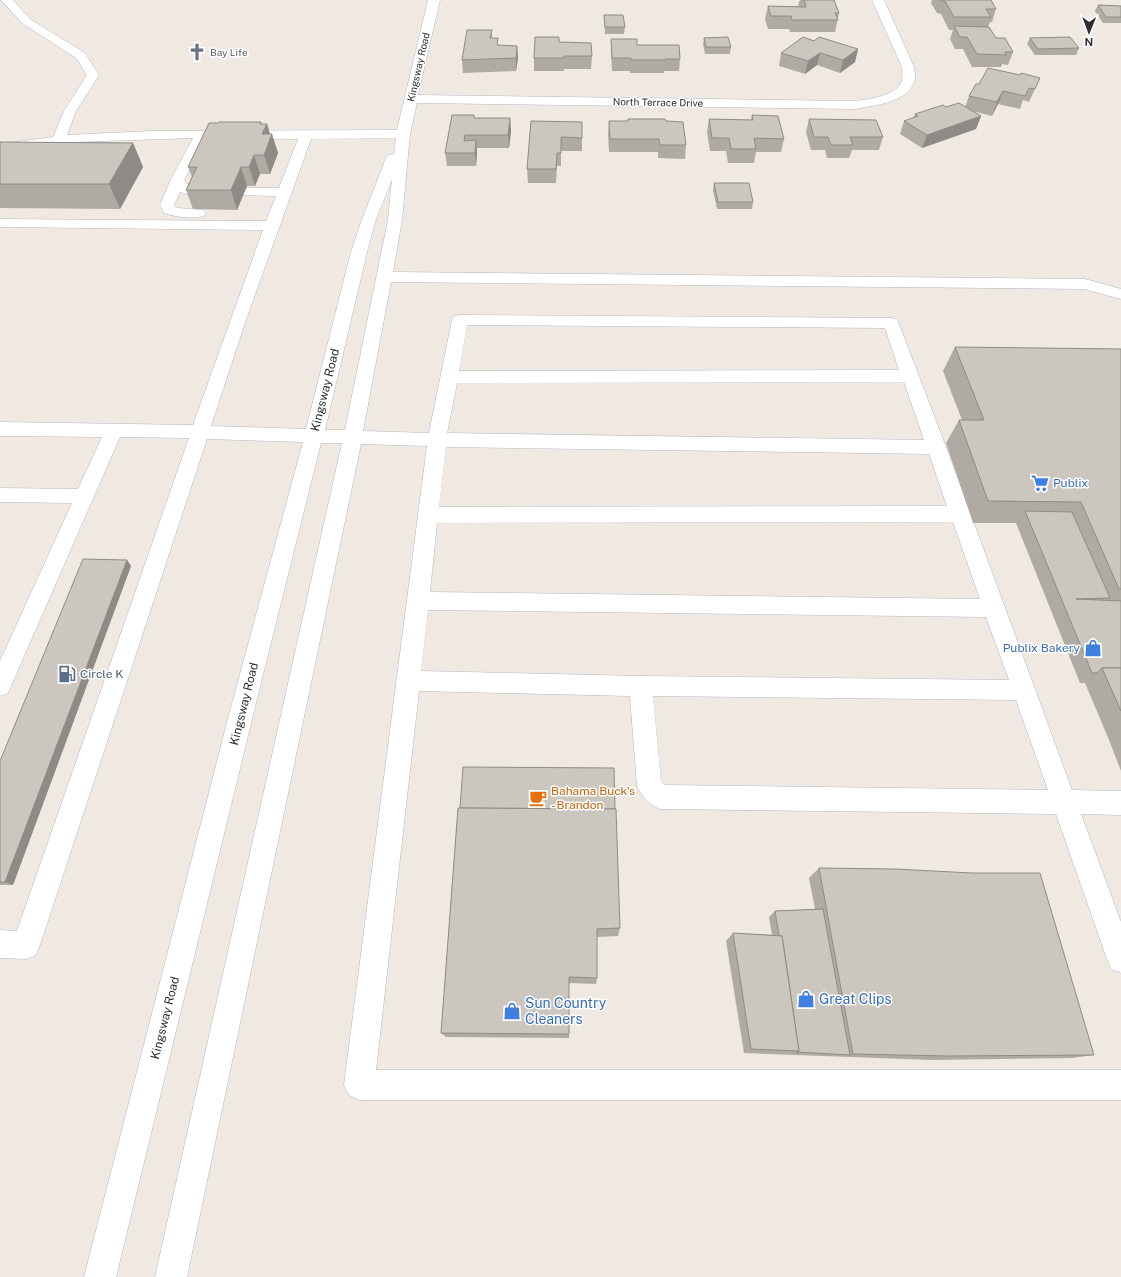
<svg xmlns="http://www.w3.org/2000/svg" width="1121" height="1277" viewBox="0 0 1121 1277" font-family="'Public Sans',sans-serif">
	<rect width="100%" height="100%" fill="#efe9e1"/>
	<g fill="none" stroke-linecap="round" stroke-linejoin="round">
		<g stroke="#b4b7c1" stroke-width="1">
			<path id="minor" d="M1,0H13L30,19L85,53L99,75L76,111L67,135L152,131L397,130L428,0H440L418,95L855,101C869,99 898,96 902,80C903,76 902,71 902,67L872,0H884L914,67C914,71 916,76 915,80C908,103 875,105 855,109L417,103L410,134L402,220L393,272L1085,279L1121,289V299L1084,289L391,282L363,431L429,433L452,320L454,316L460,315L891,318L897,319L946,447L1072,790L1121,791V815L1081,814L1121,922V973L1111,969L1107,959L1056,814L660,809C649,804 642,797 637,786L630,696L419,691L376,1070H1121V1100H359L349,1095L344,1085L427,446L361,444L187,1277H155L342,443H321L254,711L116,1277H84L230,711L303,442L207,439L40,945L36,955L26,959L0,958V930L17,931L189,438L120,437L11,686L8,693L0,696V661L72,503L0,502V488L78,489L102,437L0,436V422L193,425L263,230L0,227V219L266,221L276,196L240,195L238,192L240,189L245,188H279L298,139L206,138L184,180L193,190L191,193L186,194L180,192L174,205L177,208L204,210L206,213L204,216C191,219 176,217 164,213L160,205L170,181L193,138L75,142L0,152V144L53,137L64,111L87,75L76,58L22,23ZM396,138L394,154L388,155L386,158L361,222L351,252L306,429L211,426L247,317L311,139ZM392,179L388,220L345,430H325L367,252L375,222ZM467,325L885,328L899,370L459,371ZM904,382L924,440L447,433L457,383ZM446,447L929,454L947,506L439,507ZM953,522L980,599L430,592L437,523ZM428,610L986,617L1009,680L641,676L421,671ZM653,696L1016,700L1048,790L665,785L661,781Z"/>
		</g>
		<use href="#minor" fill="#fff" fill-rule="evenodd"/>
	</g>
	<g fill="#afaba4">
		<path d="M800,0H834L839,13L835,32H790L789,29H768L765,19L768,6H799L798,5Z"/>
		<path d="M932,0H991L996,9L992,22H990L988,27L996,38L1013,52L1008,65L1002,64L1001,67H972L963,49H955L950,39L953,30H949L941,14L937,13L931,3Z"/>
		<path d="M1098,5L1121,6V23H1103L1095,11Z"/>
		<path d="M604,15L625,27L624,34H605Z"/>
		<path d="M492,30V38L498,45L517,46L518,58L516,71L463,73L462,60Z"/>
		<path d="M704,38L731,47L730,54H705L703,44Z"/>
		<path d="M1030,38L1079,48L1076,55H1035L1027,44Z"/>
		<path d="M611,39L637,45L680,59L679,71H664V73H630V71H612L611,52Z"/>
		<path d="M814,41L858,49L855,62L840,73L817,65L805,74L779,66L781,53Z"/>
		<path d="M559,42L592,56L591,69H564V71H534V58Z"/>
		<path d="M1020,75L1040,78L1029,102L1023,100L1020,109L998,104L992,116L972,111L981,116L976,129L922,148L900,134L904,121L913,118L915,114L946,107H965L969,96L979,84Z"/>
		<path d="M474,115V118H510L511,131L509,148H477V154L476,166H447L445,153Z"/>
		<path d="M752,115L784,139L781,152H756L754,163H728L726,151H710L707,132L709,119L751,120Z"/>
		<path d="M809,119L883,137L879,150H852L849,158H827L825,150H811L806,132Z"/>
		<path d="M531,121L582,122V151H561V166H557L556,183H528L527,169Z"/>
		<path d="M609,121H666L686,145L685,159L658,158V152H609L608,134Z"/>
		<path d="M261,122V124H267L270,134L278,153L270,174H260L255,186H247L237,210L193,209L186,190L192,177L188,167L218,123Z"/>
		<path d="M0,142L133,143L143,167L120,209L0,208Z"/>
		<path d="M714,183L753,202L752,209H717L713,190Z"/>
		<path d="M955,347L1121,349V771L1109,740L1085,683H1080L1016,523H973L946,443L959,420H962L943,371Z"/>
		<path d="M127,560L131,566L13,885H0V761Z"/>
		<path d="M458,808L620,928L618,936L597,937V978L596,984L569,983V1038L446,1037L441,1033Z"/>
		<path d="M819,868L1094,1055L1072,1058L932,1060L744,1053L726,941L733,933L772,935L769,917L775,911L815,909L809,878Z"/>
	</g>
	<g fill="#8e8b86">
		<path d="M517,46L518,58L516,71V58Z"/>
		<path d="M858,49L855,62L840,73L843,60Z"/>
		<path d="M820,53L817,65L805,74L808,61Z"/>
		<path d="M1003,91L998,104L992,116L997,102Z"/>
		<path d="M981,116L976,129L922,148L927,135Z"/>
		<path d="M510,118L511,131L509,148L508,135Z"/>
		<path d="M261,122L264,132L267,124L271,138L272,134L278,153L270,174L264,155L262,134L260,124Z"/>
		<path d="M476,140L477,154L476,166L475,153Z"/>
		<path d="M133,143L143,167L120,209L109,184Z"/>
		<path d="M254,155L260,174L255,186L249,167Z"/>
		<path d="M241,167L247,186L237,210L231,190Z"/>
		<path d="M127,560L131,566L13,885L5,882Z"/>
	</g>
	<g fill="#cbc7bf" stroke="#8e8b86">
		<path d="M804,0H834L839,13H835L838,20H792L791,16H771L768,6L806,7Z"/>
		<path d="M940,0H991L996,9H986L991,17H954L945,1H941Z"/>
		<path d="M1098,5L1121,6V17H1106Z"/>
		<path d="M604,15H623L625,27H605Z"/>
		<path d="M954,26L989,27L996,38H1005L1013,52H1005L1006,55L977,54L967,37H960Z"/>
		<path d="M467,30H492L490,38H498L497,45L517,46L516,58L462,60Z"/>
		<path d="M535,37H559V42L591,43L592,56H564V58H534Z"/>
		<path d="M728,37L731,47H706L704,38Z"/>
		<path d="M803,37L814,41L819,37L858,49L843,60L820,53L808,61L781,53Z"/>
		<path d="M1070,37L1079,48L1038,49L1030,38Z"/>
		<path d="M611,39H637V45H679L680,59H665L666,60H631V58H612Z"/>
		<path d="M988,68L1020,75L1021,73L1040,78L1035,89L1029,88L1025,96L1003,91L997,102L969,96L976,84H979Z"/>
		<path d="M959,103L981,116L927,135L904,121L918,116L915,114L943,105L946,107Z"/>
		<path d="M452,115H474V118H510L508,135H465L464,141L476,140L475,153H445Z"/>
		<path d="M752,115L778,116L784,139L754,138L756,149H731L729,138H712L709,119L753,120Z"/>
		<path d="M628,119H665L666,121L683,122L686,145H660L659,139H610L609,121H628Z"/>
		<path d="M809,119L876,120L883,137H850L853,145H831L828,137H814Z"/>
		<path d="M531,121L582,122V138L561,137V153H557L556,169H527Z"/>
		<path d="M219,122H261L260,124H267L262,134H272L264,155H254L249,167H241L231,190H186L197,167H188L209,123H218Z"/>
		<path d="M0,142L133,143L109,184H0Z"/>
		<path d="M714,183H749L753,202H718Z"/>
		<path d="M955,347L1121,349V589H1119L1081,502L988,501L959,420H984Z"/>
		<path d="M1025,511L1072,512L1110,598L1076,599L1121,601V668H1102L1097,673H1092Z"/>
		<path d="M83,559L127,560L5,882H0V761Z"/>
		<path d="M1102,668H1121V711Z"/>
		<path d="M463,767L614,768L615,809L460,808Z"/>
		<path d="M458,808L616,809L620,928L597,929V978L569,977V1034L441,1033Z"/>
		<path d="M819,868L895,869L972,873H1040L1094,1055L948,1056L853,1054Z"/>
		<path d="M823,909L850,1055L796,1052L799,1051L782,936H779L775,911Z"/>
		<path d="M733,933L782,936L799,1051L751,1049Z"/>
	</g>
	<defs>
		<g id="church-bare" transform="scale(1.38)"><path d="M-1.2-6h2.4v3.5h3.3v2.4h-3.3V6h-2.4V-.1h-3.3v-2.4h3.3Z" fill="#6b7280" stroke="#fff" stroke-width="2.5" paint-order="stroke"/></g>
		<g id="supermarket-bare" transform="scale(1.38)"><path d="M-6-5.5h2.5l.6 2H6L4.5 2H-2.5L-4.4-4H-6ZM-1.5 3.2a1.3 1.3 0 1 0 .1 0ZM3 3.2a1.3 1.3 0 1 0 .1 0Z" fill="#3f7fe0" stroke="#fff" stroke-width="2.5" paint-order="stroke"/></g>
		<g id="shop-bare" transform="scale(1.38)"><path d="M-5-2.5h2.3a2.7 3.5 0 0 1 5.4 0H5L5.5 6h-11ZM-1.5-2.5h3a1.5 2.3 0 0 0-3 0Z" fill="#3f7fe0" stroke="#fff" stroke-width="2.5" paint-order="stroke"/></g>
		<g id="fuel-bare" transform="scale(1.38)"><path d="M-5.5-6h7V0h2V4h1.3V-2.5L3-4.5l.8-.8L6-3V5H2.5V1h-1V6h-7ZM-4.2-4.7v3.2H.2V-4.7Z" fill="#5c6f8a" stroke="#fff" stroke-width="2.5" paint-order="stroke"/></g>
		<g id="cafe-bare" transform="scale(1.38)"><path d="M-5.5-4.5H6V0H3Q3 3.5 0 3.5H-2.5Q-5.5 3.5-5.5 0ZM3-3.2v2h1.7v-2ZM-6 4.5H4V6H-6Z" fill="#e8710a" stroke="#fff" stroke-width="2.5" paint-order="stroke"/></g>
	</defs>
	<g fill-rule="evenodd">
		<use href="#church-bare" x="197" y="52"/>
		<use href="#supermarket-bare" x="1040" y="483"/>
		<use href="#shop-bare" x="1093" y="648"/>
		<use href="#fuel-bare" x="67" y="674"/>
		<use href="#cafe-bare" x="538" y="798"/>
		<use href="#shop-bare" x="806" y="999"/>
		<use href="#shop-bare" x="512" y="1011"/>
	</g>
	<g text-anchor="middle" stroke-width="3" stroke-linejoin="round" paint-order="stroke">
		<g font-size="10" fill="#5b616d" stroke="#fff" text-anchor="start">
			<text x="210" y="56">Bay Life</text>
		</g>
		<g font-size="10" fill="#2e2e2e" stroke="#fff">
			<text transform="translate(418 67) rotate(-77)" y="4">Kingsway Road</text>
			<text transform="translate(658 102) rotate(1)" y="4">North Terrace Drive</text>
		</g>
		<g font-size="12" fill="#2e2e2e" stroke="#fff">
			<text transform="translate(325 390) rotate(-76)" y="4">Kingsway Road</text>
			<text transform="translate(244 704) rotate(-76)" y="4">Kingsway Road</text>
			<text transform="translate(165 1018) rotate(-76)" y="4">Kingsway Road</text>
		</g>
		<g font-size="12" fill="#366cbe" stroke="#fff" text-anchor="start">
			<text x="1053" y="487">Publix</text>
			<text x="1080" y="652" text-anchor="end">Publix Bakery</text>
		</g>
		<g font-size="12" fill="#4e5e75" stroke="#fff" text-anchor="start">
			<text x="80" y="678">Circle K</text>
		</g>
		<g font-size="12" fill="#c56008" stroke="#fff" text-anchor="start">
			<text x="551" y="795">Bahama Buck's<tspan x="551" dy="14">- Brandon</tspan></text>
		</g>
		<g font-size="14" fill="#366cbe" stroke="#fff" text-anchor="start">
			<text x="819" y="1004">Great Clips</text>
			<text x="525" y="1008">Sun Country<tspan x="525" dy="16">Cleaners</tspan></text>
		</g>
	</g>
	<g transform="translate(1089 32) rotate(181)" stroke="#ffffff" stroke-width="3" paint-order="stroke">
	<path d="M0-3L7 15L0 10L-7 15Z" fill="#2e2e2e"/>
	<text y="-6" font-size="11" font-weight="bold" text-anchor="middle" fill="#2e2e2e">N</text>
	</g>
</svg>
